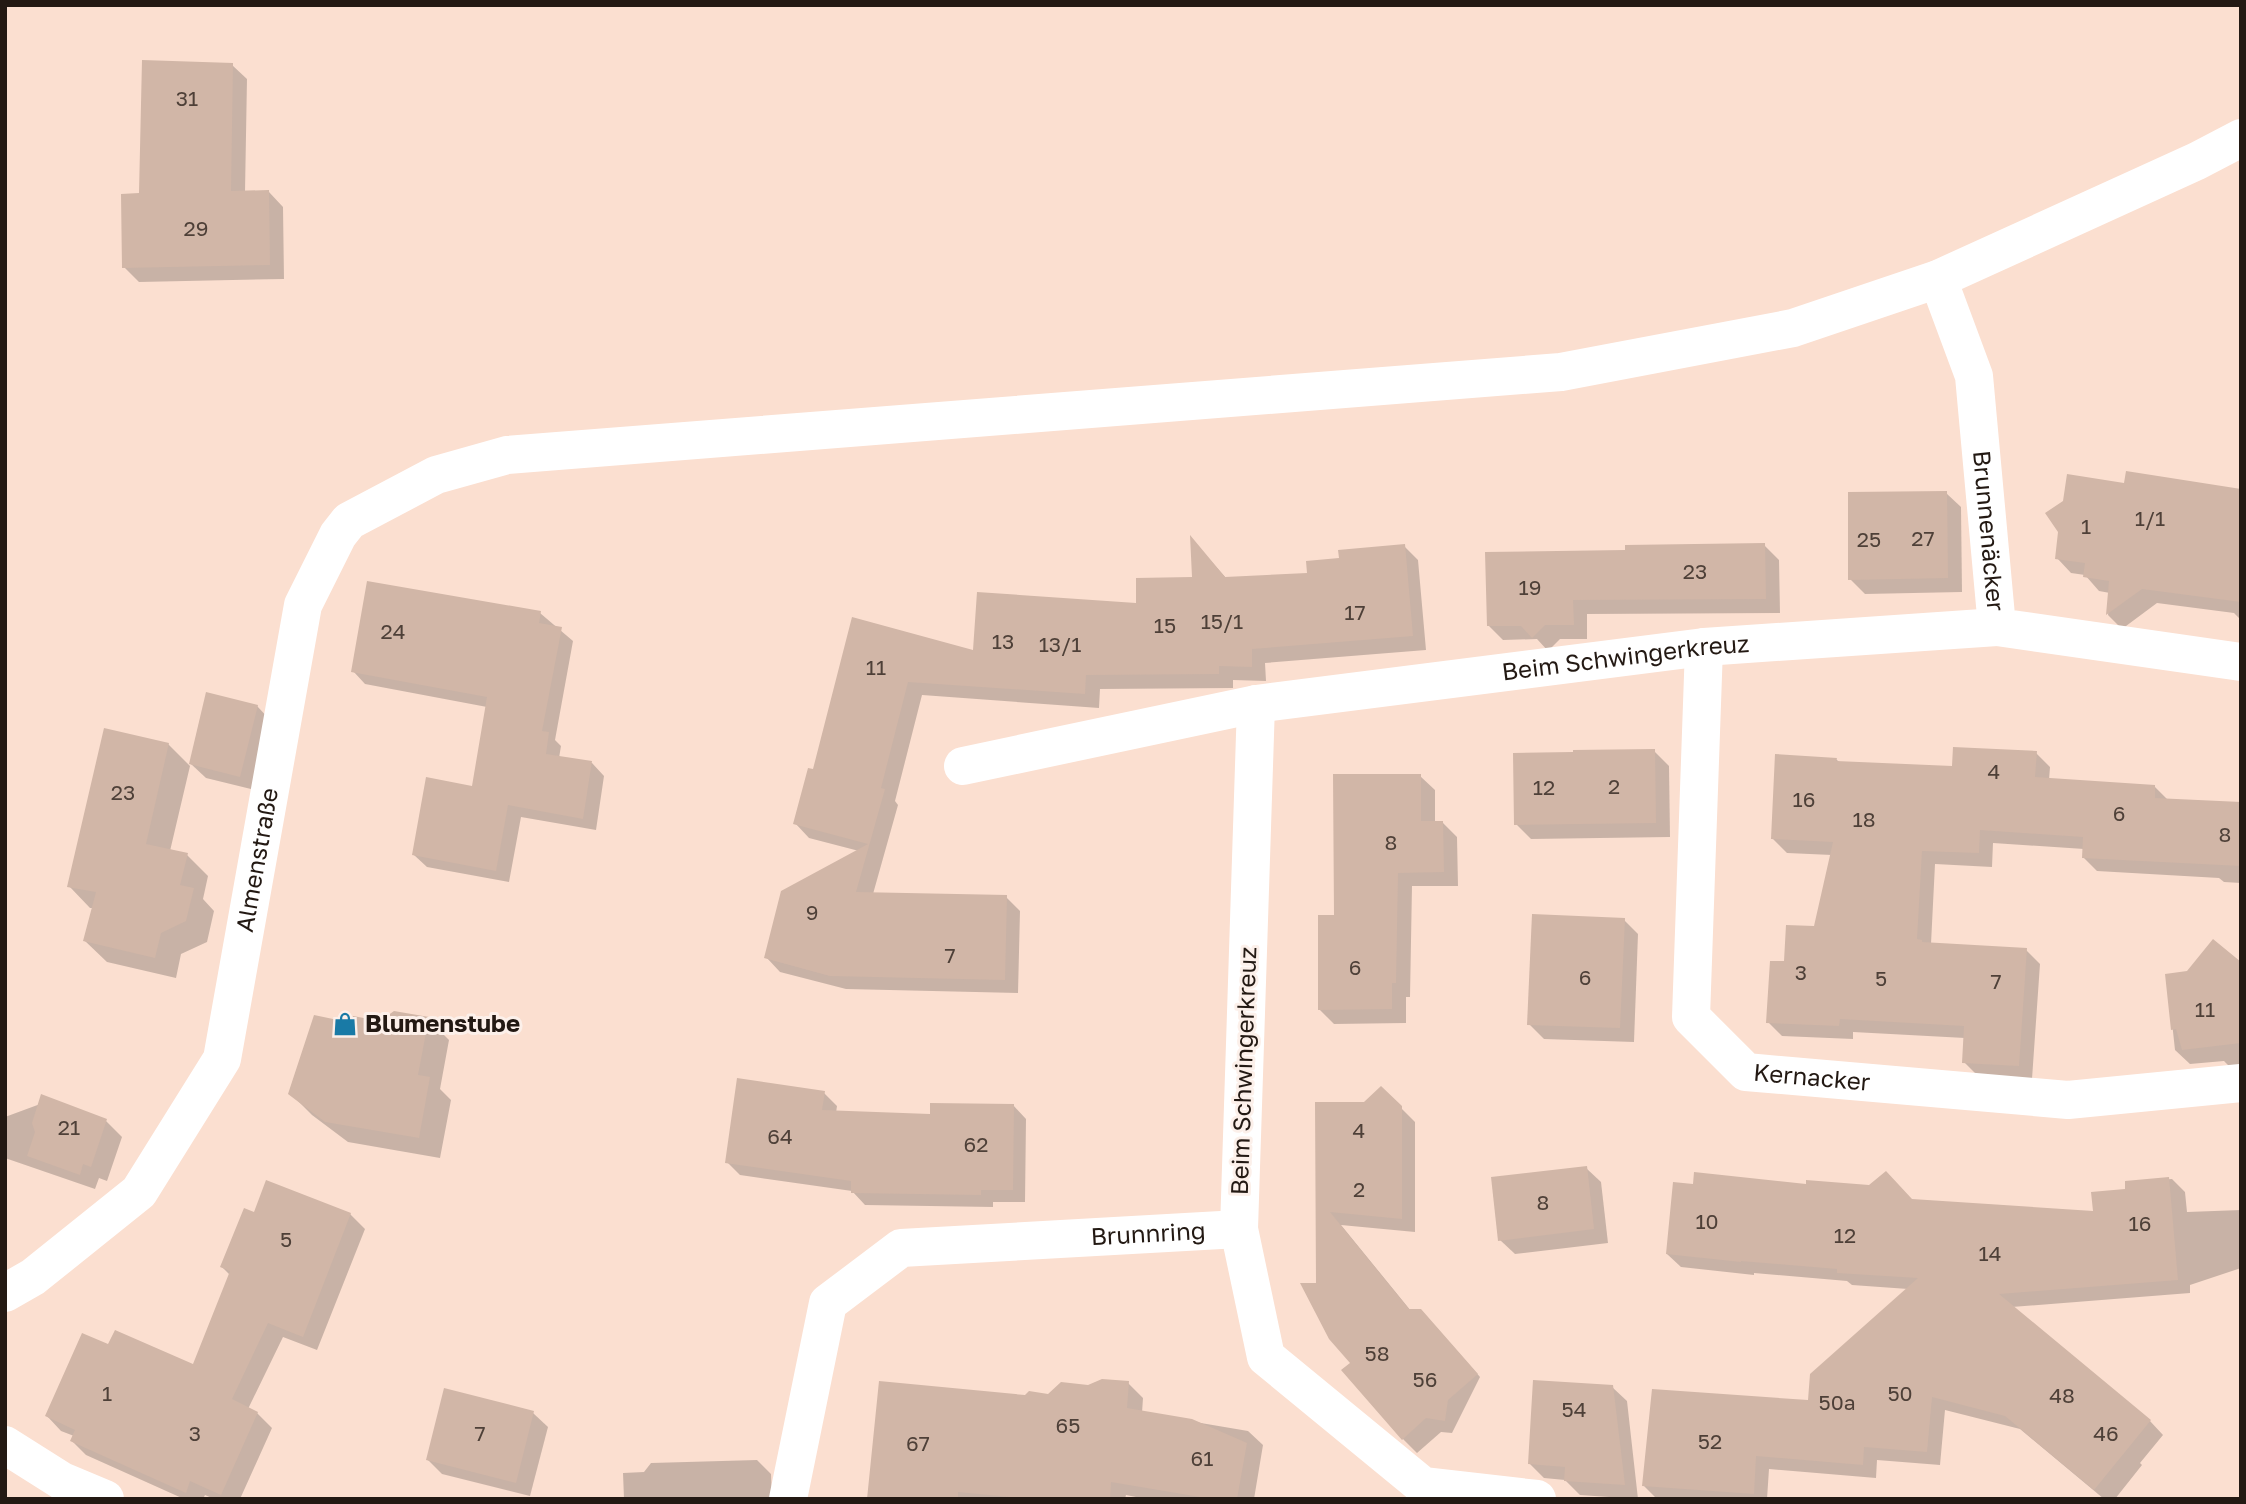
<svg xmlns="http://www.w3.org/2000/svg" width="2246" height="1504" viewBox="0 0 2246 1504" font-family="'Golos Text',sans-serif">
	<rect width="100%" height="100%" fill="#fbdfd0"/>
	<g fill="#0003">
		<path d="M232,65L247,79L245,192H269L283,207L284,279L139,282L124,267Z"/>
		<path d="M1946,493L1961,507L1962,592L1865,594L1850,579Z"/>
		<path d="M2241,523V620L2234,613L2157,603L2122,629L2108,615L2110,593L2099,591L2085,575L2071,573L2057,558Z"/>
		<path d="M1192,540L1227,579L1309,575L1341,560L1404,546L1418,560L1426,650L1265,663L1266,681L1233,680V688L1100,689L1099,708L922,695L895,801L898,805L873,894L1006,897L1020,911L1018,993L846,989L780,972L766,957L859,851L809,838L795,823L814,772L853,619L975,652L1138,605L1194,579Z"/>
		<path d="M1764,545L1779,560L1780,613L1587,614V639H1560L1548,651L1537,639L1503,640L1488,625L1627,552Z"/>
		<path d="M540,613L573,641L555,740L561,746L559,758L592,763L604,776L596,830L521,817L509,882L427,867L414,855L473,788L487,707L365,684L353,671Z"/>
		<path d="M257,706L271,721L255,790L206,778L191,764Z"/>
		<path d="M168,744L190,766L170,851L187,855L208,876L203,899L214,911L207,942L181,954L176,978L107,962L85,941L93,908H90L69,886Z"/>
		<path d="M1654,751L1669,766L1670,837L1531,839L1516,824Z"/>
		<path d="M2036,753L2050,767L2049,780L2155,787L2168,800L2241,803V883L2224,882L2219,878L2097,871L2083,857L2084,849L1993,843L1992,867L1935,864L1931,944L2026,950L2040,964L2032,1079L1978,1076L1964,1062L1965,1038L1853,1032V1039L1782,1036L1768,1022L1785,963L1815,928L1832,855L1787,853L1773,839L1836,759L1840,763L1954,768Z"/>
		<path d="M1420,776L1435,790V823H1443L1457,837L1458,886H1412L1410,997H1406V1023L1334,1024L1319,1009L1335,917Z"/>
		<path d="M1624,920L1638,934L1634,1042L1544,1039L1529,1024Z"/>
		<path d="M2241,964V1065L2229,1066L2224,1061L2190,1064L2175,1050L2167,976Z"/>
		<path d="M428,1019L449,1040L440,1089L451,1100L440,1158L348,1142L312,1115L290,1093L380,1022Z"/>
		<path d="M1381,1088L1415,1122V1232L1341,1225L1411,1311L1435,1326L1480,1377L1452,1433L1441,1432L1417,1453L1403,1439L1353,1363L1318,1285L1317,1104H1365Z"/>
		<path d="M824,1093L837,1106L836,1113L931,1115L1013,1105L1026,1119L1025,1202H993V1207L865,1205L852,1191L740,1175L727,1162Z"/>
		<path d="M51,1100L106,1121L122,1137L107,1181L99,1178L95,1189L5,1158V1117Z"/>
		<path d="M1586,1168L1601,1182L1608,1243L1515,1254L1500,1240Z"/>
		<path d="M2172,1179L2185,1192L2187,1212L2241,1210V1268L2190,1285V1293L2012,1307L2150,1421L2163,1435L2140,1463L2142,1465L2115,1499H2104L2020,1429L1945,1410L1940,1465L1877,1460L1876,1478L1769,1469L1767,1499H1657L1644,1486L1810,1401L1908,1289L1852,1285L1847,1281L1754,1273V1275L1681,1267L1667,1254L1912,1201L2094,1213L2127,1191L2126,1182Z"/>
		<path d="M350,1214L365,1229L317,1350L283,1337L248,1409L257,1413L272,1428L240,1499H214L205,1495L203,1499H184L86,1455L72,1441L74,1436L61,1431L47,1416L109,1347L194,1367L230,1275L222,1267L255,1215Z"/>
		<path d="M1128,1383L1143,1398L1142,1413L1248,1431L1263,1445L1254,1499H1146L1126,1495L1125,1499H868L1025,1396H1048L1088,1386Z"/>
		<path d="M1612,1387L1627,1401L1638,1499L1580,1495L1565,1480L1544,1478L1530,1464Z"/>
		<path d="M533,1413L548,1427L530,1496L442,1474L428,1460Z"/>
		<path d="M757,1460L771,1474L772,1499H624L623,1473L644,1472L651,1463Z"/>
	</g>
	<g fill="#d1b6a7">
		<path d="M142,60L233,63L231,191L269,190L270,265L122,268L121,194L139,193Z"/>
		<path d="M2126,471L2241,489V602L2142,589L2106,615L2109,581L2083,577L2085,563L2055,559L2058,532L2045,513L2063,501L2067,474L2124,483Z"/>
		<path d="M1947,491L1948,578L1848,580V492Z"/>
		<path d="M1190,535L1225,577L1307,573L1306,561L1339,558L1338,550L1405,544L1413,636L1252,649V667L1219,666V674L1086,675L1085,694L908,682L881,788L885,789L856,892L1007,895L1005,980L830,976L764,958L781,891L868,844L793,824L808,768L813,769L852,617L973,650L977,592L1136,603V578L1192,577Z"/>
		<path d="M1765,543L1766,599L1573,600L1574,625H1545L1532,638L1521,626H1487L1485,552L1625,550V545Z"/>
		<path d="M367,581L541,611L539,623L562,627L542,731L549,732L546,754L592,761L583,819L508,805L496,871L412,855L426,777L472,786L487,697L351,672Z"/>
		<path d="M206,692L258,705L240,777L189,764Z"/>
		<path d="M104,728L169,743L146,844L188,853L180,885L194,888L186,921L161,933L155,958L83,941L96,892L67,887Z"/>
		<path d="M1953,747L2037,751L2035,777L2155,785V798L2241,802V866L2082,858L2083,837L1980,830L1979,853L1922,851L1917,939L1922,940V942L2027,948L2019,1066L1962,1063L1964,1026L1840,1019L1839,1026L1766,1023L1770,961H1784L1786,925L1814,926L1833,842L1771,839L1775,754L1837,758L1836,761L1952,766Z"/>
		<path d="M1655,749L1656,823L1514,825L1513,753L1573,752V750Z"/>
		<path d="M1333,774H1421V821H1443L1444,872L1398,873L1396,983H1392V1009L1318,1010V915H1334Z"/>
		<path d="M1532,914L1625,918L1620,1028L1527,1025Z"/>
		<path d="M2213,939L2241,962V1043L2182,1050L2176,1029L2171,1030L2165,974L2187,971Z"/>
		<path d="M394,1011L429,1017L418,1075L430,1077L419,1138L325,1122L288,1094L314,1015L352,1023L353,1016L380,1021Z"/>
		<path d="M737,1078L825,1091L822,1110L930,1114V1103L1014,1104L1013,1190H981V1195L851,1193V1181L725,1163Z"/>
		<path d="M1381,1086L1402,1106V1219L1330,1212L1409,1309H1421L1478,1374L1448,1400L1445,1421L1426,1418L1402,1440L1341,1370L1350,1363L1329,1339L1300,1283H1316L1315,1102H1364Z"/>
		<path d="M41,1094L107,1119L91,1167L83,1164L80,1175L27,1156L35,1132L32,1123Z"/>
		<path d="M1587,1166L1594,1229L1498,1241L1491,1177Z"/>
		<path d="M1886,1171L1912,1199L2093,1211L2091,1192L2125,1189V1181L2169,1177L2178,1280L1999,1294L2151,1420L2094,1490L2005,1416L1932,1397L1927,1452L1864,1447L1863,1465L1756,1456L1754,1494L1642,1486L1652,1389L1808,1400L1810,1374L1918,1278L1837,1273V1269L1741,1261V1262L1666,1254L1673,1182L1693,1184L1694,1172L1806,1184V1180L1869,1185Z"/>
		<path d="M266,1180L351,1213L303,1337L268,1323L232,1399L258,1412L221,1495L190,1481L186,1493L70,1441L75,1430L45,1416L82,1333L108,1344L115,1330L193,1364L230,1271L220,1267L244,1208L254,1212Z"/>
		<path d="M1102,1379L1129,1381L1127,1408L1192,1419L1247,1443L1237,1499H1212L1111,1482L1110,1499H1032L958,1492V1499H867L879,1381L1025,1395L1029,1391L1048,1394L1061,1382L1088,1385Z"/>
		<path d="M1533,1380L1613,1385L1625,1485L1564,1481L1565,1467L1528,1464Z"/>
		<path d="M444,1388L534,1411L516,1483L426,1460Z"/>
	</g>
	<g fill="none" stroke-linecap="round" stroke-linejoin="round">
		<g stroke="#fff" stroke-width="38">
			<path id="s1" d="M1938,279L1974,376L1997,627L2241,662"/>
			<path id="s2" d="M1704,647L1691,1017L1746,1072L2068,1100L2241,1083"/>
			<path d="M1256,704L1239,1229L1266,1357L1423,1486L1537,1499"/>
			<path id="s3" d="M963,766L1256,704L1704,647L1997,627"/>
			<path d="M5,1445L62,1481L105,1499"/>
			<path id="s4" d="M788,1499L828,1303L901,1248L1239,1229"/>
		</g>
		<path stroke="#fff" stroke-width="38" id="s5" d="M5,1293L33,1277L139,1192L222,1059L303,605L338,535L349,521L436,475L507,455L1561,372L1793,328L1938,279L2197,161L2241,138"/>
	</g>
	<defs>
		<g id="shop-bare" transform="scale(1.89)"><path d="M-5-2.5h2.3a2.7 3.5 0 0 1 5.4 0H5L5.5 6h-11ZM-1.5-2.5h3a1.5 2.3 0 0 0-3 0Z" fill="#197aa6" stroke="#fcf0ea" stroke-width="2.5" paint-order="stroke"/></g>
	</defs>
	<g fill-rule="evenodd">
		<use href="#shop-bare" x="345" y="1024"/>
	</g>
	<g text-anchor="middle" stroke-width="6" stroke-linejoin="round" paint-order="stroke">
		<g font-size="21" fill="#4e4038">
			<text x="187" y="106">31</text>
			<text x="196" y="236">29</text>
			<text x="2150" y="526">1/1</text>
			<text x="2086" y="534">1</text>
			<text x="1923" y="546">27</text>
			<text x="1869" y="547">25</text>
			<text x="1695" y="579">23</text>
			<text x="1530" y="595">19</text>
			<text x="1355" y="620">17</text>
			<text x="1222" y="629">15/1</text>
			<text x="1165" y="633">15</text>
			<text x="393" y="639">24</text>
			<text x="1003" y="649">13</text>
			<text x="1060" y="652">13/1</text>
			<text x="876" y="675">11</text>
			<text x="1994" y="779">4</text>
			<text x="1614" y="794">2</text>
			<text x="1544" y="795">12</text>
			<text x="123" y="800">23</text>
			<text x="1804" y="807">16</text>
			<text x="2119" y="821">6</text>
			<text x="1864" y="827">18</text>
			<text x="2225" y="842">8</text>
			<text x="1391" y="850">8</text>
			<text x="812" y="920">9</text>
			<text x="950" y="963">7</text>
			<text x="1355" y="975">6</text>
			<text x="1801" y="980">3</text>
			<text x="1585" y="985">6</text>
			<text x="1881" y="986">5</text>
			<text x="1996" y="989">7</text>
			<text x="2205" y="1017">11</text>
			<text x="69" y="1135">21</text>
			<text x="1359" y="1138">4</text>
			<text x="780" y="1144">64</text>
			<text x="976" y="1152">62</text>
			<text x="1359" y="1197">2</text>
			<text x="1543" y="1210">8</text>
			<text x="1707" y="1229">10</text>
			<text x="2140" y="1231">16</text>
			<text x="1845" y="1243">12</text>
			<text x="286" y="1247">5</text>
			<text x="1990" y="1261">14</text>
			<text x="1377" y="1361">58</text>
			<text x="1425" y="1387">56</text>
			<text x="107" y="1401">1</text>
			<text x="1900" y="1401">50</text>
			<text x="2062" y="1403">48</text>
			<text x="1837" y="1410">50a</text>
			<text x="1574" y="1417">54</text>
			<text x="1068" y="1433">65</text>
			<text x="195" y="1441">3</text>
			<text x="480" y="1441">7</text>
			<text x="2106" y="1441">46</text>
			<text x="1710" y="1449">52</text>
			<text x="918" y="1451">67</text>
			<text x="1202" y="1466">61</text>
		</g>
		<g font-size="24" fill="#231913" stroke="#fcf0ea">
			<text dy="8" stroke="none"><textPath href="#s1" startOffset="259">Brunnenäcker</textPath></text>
			<text dy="8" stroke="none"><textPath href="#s3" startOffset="672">Beim Schwingerkreuz</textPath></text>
			<text dy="8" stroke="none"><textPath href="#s5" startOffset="527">Almenstraße</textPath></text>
			<text transform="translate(1244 1071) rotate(-88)" y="8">Beim Schwingerkreuz</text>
			<text dy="8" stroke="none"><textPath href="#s2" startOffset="514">Kernacker</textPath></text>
			<text dy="8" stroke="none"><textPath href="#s4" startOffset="539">Brunnring</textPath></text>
		</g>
		<g font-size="24" font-weight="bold" fill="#231913" stroke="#fcf0ea" text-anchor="start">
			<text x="365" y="1032">Blumenstube</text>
		</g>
	</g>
	<rect width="2246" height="1504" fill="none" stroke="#231913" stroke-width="14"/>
</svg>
